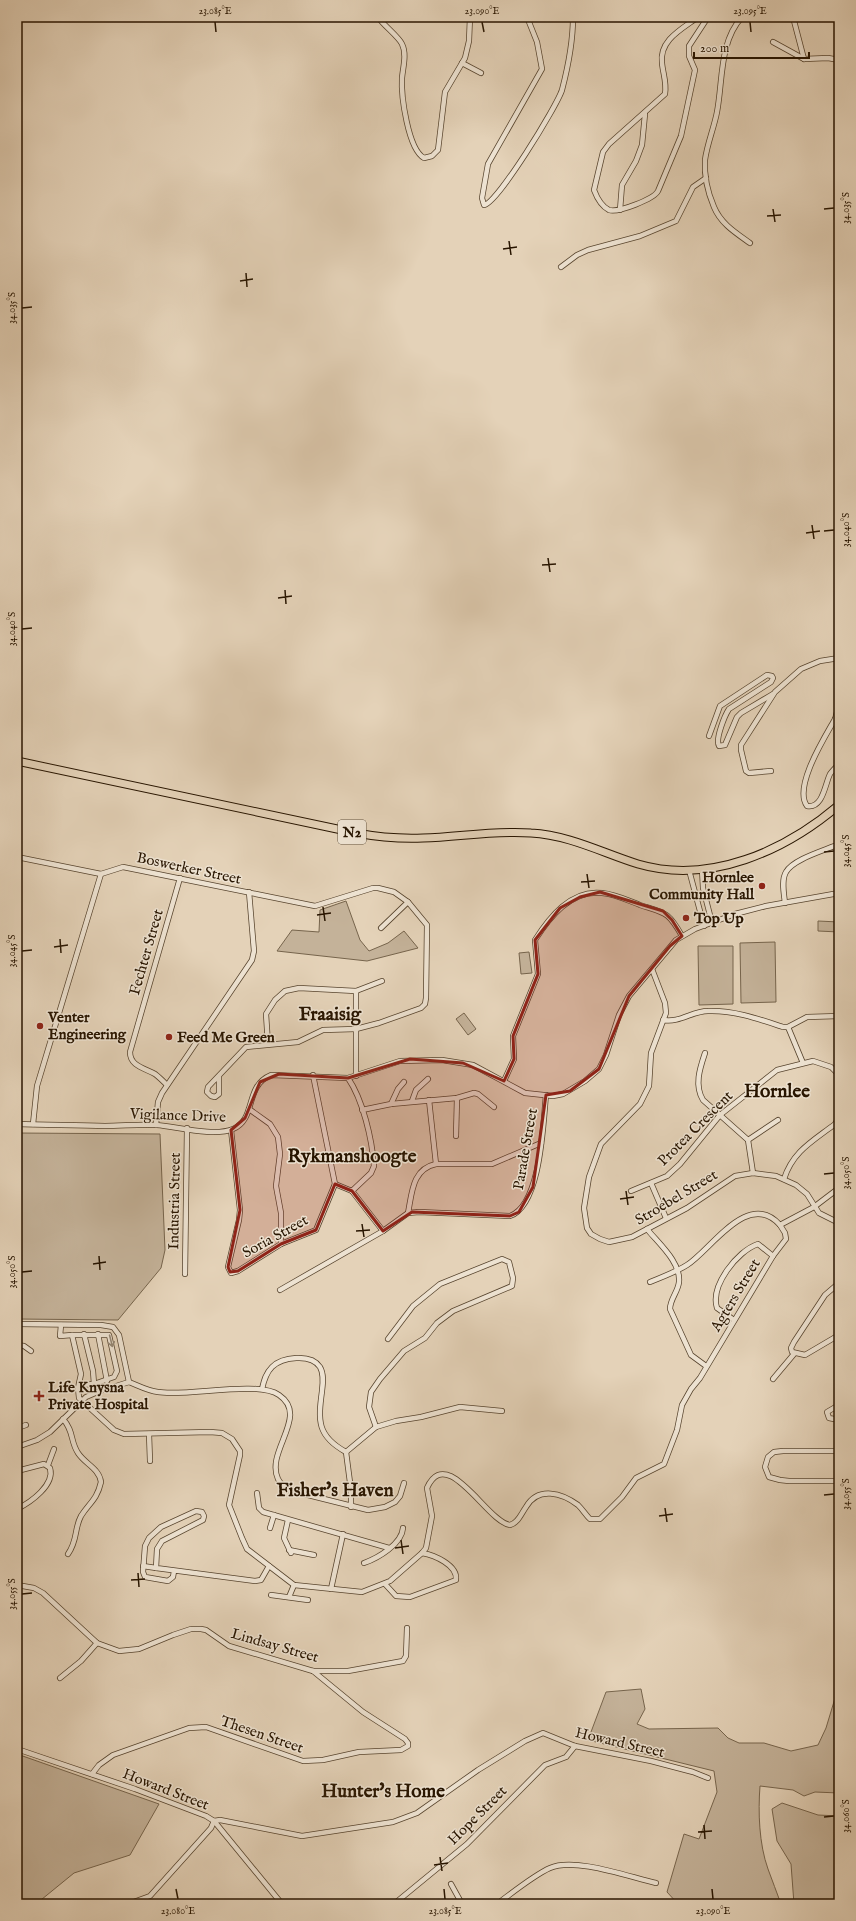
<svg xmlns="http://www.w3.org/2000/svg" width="856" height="1921" viewBox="0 0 856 1921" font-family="'IM FELL English',serif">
	<rect width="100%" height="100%" fill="#e4d2b8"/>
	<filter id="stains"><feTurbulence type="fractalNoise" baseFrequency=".005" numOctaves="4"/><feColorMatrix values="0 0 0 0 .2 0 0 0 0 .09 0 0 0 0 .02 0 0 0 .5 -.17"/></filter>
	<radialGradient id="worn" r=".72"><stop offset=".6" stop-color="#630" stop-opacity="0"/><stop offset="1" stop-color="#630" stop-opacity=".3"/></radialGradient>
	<g fill="#c4b299" stroke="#76644c">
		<path d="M346,901L360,940L369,951L388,943L404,931L418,948L367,961L277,951L292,930L319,932L320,910Z"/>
		<path d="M818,921L839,922V932L818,931Z"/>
		<path d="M775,942L776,1002L741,1003L740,943Z"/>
		<path d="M698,946H733V1004L699,1005Z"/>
		<path d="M529,952L532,973L521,974L519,953Z"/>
		<path d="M464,1013L476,1029L468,1035L456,1019Z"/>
		<path d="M17,1133L160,1134L165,1250L161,1268L118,1320L17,1319Z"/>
		<path d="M839,1685V1793L815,1792L804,1796L793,1790L760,1786C758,1812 759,1844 768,1869C772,1881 777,1892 781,1904H678L667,1892L684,1834L699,1839L717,1792L714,1771L588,1740L606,1692L641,1689L645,1709L637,1724L649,1729L718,1728L728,1738L739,1743H764L791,1751L818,1745L826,1728Z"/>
		<path d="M17,1754L159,1804L130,1855L74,1873L36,1904H17Z"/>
		<path d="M782,1803L818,1815L839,1816V1904H794L791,1864L777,1841L772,1809Z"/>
	</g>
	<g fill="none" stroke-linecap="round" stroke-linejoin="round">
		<g stroke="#57442e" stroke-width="6">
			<g id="minor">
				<path d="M378,17C384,26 398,36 402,44C407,54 403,67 402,78C401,96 408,149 424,158L432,156L438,150L445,92L465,58L469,41L470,17"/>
				<path d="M527,17L537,42L542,69L488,164L482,198L484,205C497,204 557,106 562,90C568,67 573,41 573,17"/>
				<path d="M698,17C682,29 659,40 662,63C663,74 667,83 665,94L609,144L603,152L594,190C597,198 601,206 609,210C618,213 654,199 658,191L681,136L695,70L689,56V46L708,17"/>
				<path d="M742,17C719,42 723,81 717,112C714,128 707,144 705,160C704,176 708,193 714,207C721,224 736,233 750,243"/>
				<path d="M793,17L804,59L828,58L839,60"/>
				<path d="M773,42L804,59"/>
				<path d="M462,63L481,73"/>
				<path d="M620,210L622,185L636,161L642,145L645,114"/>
				<path d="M561,267L577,255L588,250L640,236L676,221L693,187L706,178"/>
				<path d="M839,705L835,719L839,720"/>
				<path d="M835,719C825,737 793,787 807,806C823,809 825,784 830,774C833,770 836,767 839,764"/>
				<path d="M709,736L720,706L767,675L772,676L773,678L771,682L729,709C725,715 715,739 719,746L725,745L737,717L741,713L773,694"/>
				<path d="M771,771L749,773L746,771L741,750V745L775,692L801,669L820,661L839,658"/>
				<path d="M17,857L101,874L123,867L315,906L373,888H378L394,892L408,902L427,925L426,998L425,1004L421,1008L379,1023L356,1029L323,1030L298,1042L246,1047L208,1087L207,1092L211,1096L215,1097L219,1094V1076"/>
				<path d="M702,869L703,888L712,923"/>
				<path d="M689,870L704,926"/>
				<path d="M785,903C784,894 781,880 786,872C793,859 826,850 839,844"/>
				<path d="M381,928L408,902"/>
				<path d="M652,969L665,1003L666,1013L651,1053L649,1086L640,1104L601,1144L589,1177L584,1208L587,1228L591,1234L600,1239L609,1242L632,1237L687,1208L735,1176L753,1173L776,1176L796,1185L807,1194L819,1213L839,1223"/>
				<path d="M356,991V1076"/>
				<path d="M663,1020C680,1023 692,1011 708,1011C734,1010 759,1019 783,1027H788L807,1017L839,1016"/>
				<path d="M788,1027L803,1063"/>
				<path d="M268,1044L266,1014L275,1000L285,991L299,988L356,991L382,981"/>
				<path d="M705,1053C700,1068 694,1085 703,1100L748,1140L753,1173"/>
				<path d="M313,1075L335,1184"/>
				<path d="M348,1078C363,1100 372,1139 374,1166L371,1173L352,1191"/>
				<path d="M504,1081L514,1059L513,1036L538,974L535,940C549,918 571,889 602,893C615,894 627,900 640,905C665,913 668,911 682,936"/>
				<path d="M167,1085C163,1081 159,1077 155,1074C144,1068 130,1066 130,1052L180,878"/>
				<path d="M429,1100L436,1164"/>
				<path d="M412,1101L416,1090L428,1079"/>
				<path d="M391,1104L398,1089L404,1082"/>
				<path d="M249,1109L270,1124L278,1137L280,1154L276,1186L281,1213V1244"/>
				<path d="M362,1110L391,1104L457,1098L474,1093L478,1094L494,1107"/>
				<path d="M17,1124C46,1125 76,1125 105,1126C122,1126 140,1124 157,1125C178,1127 214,1137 233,1129C257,1119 244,1086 271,1075L348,1078L400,1061L442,1060L473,1065L525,1093L553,1096L563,1094L585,1081L599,1069L606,1055L619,1015L629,996L676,940L695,929L735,914L766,906L839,893"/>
				<path d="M33,1124L37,1086L101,874"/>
				<path d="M156,1125L158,1102L162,1093L252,960L254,951L249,892"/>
				<path d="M231,1130L240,1210L239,1220L228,1267L231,1273L238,1271L281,1244L316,1230L335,1184"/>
				<path d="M456,1136L457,1098"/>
				<path d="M748,1140L778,1120"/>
				<path d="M784,1179C793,1151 813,1141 835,1124L839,1118"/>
				<path d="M651,1183L666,1218"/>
				<path d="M335,1184L352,1191"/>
				<path d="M352,1191L383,1231"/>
				<path d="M631,1191L667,1176L680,1164L720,1115L777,1070L813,1061L831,1067L839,1075"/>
				<path d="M408,1213C412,1193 412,1169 436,1164H492L541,1143"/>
				<path d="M647,1229C658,1243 681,1262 679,1282C678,1292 670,1299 670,1309L691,1355L706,1366"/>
				<path d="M185,1274L187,1128"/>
				<path d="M650,1282C662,1277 676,1272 687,1265C711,1250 748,1189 780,1225L814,1207L839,1188"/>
				<path d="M839,1283L825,1295L794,1342L791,1348L792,1352L805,1355L839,1335"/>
				<path d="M280,1290L383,1231L408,1213L419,1212L510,1216C541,1205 543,1124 546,1095"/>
				<path d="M734,1320L717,1308C710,1286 737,1251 758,1244L773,1256"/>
				<path d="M17,1324L101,1325L113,1327L119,1335L129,1382"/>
				<path d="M61,1325L60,1336L72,1335"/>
				<path d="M84,1334L93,1371L94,1384"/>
				<path d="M98,1334L107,1381"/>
				<path d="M17,1345L24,1346L31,1351"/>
				<path d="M773,1379L794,1354"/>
				<path d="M129,1382C139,1386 148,1391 158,1392C187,1397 257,1380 279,1395C310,1416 265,1451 278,1479C281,1484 283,1487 288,1490L368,1510L385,1507L395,1502L400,1496L404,1483"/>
				<path d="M80,1385L94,1384L114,1377L117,1371L109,1335H72L81,1374L78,1388L79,1398L114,1430L124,1434L210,1432L222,1433L232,1439L240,1451V1455L229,1505L242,1538L247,1549L294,1585L362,1592L390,1581L422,1553L426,1548L432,1516L427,1488C447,1443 487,1522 510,1525C518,1523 521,1514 526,1507C538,1486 562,1493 578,1505C583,1510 586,1515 590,1519H600L622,1497L636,1478L664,1464L677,1430L682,1405L691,1389L700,1378L773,1256L786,1239L785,1233L780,1225"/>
				<path d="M262,1389C264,1380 266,1373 272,1367C282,1357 311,1353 320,1367C324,1374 323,1383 322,1391C318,1421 317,1436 346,1452"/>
				<path d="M839,1405L827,1412L829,1418L839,1420"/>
				<path d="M63,1419C74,1431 70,1441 78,1453C85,1464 99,1468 101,1482C97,1500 89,1503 81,1516C74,1529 78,1540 68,1554"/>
				<path d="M376,1427L369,1407L371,1392L380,1379L404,1351L425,1338L437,1323L453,1311L512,1286L513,1278L509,1262L502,1259L440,1284L413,1306L388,1339"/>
				<path d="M17,1428L26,1425"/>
				<path d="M149,1434L150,1461"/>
				<path d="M17,1447L37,1440L50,1432L86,1397L100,1391L129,1382"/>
				<path d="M839,1451H783L774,1452L768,1457L765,1467L769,1477L780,1480L789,1481H839"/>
				<path d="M346,1452L376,1427L396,1421L421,1417L460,1407L502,1411"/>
				<path d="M346,1452L351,1490V1507"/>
				<path d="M48,1465L54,1449"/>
				<path d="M17,1471L44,1464L50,1468C55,1485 31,1502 17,1509"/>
				<path d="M257,1493L259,1508L263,1512L389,1548"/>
				<path d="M288,1520L284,1538L291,1553"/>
				<path d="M270,1528L274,1515"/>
				<path d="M289,1550L314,1555"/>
				<path d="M364,1563C378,1558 402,1544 403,1528"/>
				<path d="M143,1566L156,1568"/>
				<path d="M174,1571L173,1577L168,1581L145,1577L143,1572L145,1546L149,1538L161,1527L196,1511L202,1512L204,1516L203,1520L162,1541L157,1549L156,1568L255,1581L261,1580L269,1566"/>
				<path d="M385,1584L396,1596L410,1597L456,1580C458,1565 434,1555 422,1553"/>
				<path d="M17,1585L34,1588L43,1593L97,1643L119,1651L139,1649L173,1635L191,1629H201L206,1630L229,1646L313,1671H348L403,1661L406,1656L407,1628"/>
				<path d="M331,1589L343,1534"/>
				<path d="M271,1595L308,1600"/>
				<path d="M289,1597L294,1585"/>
				<path d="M60,1678L81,1661L97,1643"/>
				<path d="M17,1749L135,1789L206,1816L214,1821L282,1904"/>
				<path d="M92,1774L99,1765L113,1755L189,1728L206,1727L303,1761L323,1760L359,1752L401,1750L408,1746V1743L405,1739L363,1712L313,1671"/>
				<path d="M214,1821L220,1820L302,1836L393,1822L417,1813L478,1770L525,1741L543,1733L575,1746L651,1761L693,1772L708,1778"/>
				<path d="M451,1884L462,1904"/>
				<path d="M128,1904L150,1896L211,1828L214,1821"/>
				<path d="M394,1904L467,1844L545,1765L566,1757L575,1746"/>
				<path d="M497,1904C512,1893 534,1875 550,1868C575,1857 629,1877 656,1883"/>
			</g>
		</g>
		<g stroke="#281500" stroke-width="9">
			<path id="trunk" d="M17,761L356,833C378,837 400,839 423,838C459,837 495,830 531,833C569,835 603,853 638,864C710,885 785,851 839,805"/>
		</g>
		<use href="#minor" stroke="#ede2d1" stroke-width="4.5"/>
		<use href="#trunk" stroke="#e4d2b8" stroke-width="7"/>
	</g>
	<defs><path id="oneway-shaft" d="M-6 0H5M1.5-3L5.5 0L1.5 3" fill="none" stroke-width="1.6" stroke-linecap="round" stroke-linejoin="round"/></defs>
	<use stroke="#948673" href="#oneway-shaft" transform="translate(111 1341) rotate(76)"/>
	<path fill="#8f2418" fill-opacity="0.2" stroke="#8f2418" stroke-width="3" stroke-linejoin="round" d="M600,892L663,911L672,920L682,936L670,946L629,996L599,1069L570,1091L546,1095L533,1187L519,1212L510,1216L412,1212L383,1231L352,1191L335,1184L316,1230L281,1244L238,1271L230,1272L228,1267L240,1210L231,1130L245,1118L260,1082L279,1074L348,1078L410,1059L463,1063L504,1081L514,1059L513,1036L538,974L535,940L560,908L580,897Z"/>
	<path fill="none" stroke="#281500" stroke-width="1.5" d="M215,22L216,32M482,22L484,32M750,22L751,32M773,209L775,222M824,209L834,208M767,216L781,215M509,241L511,255M503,249L517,247M246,273L247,287M240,281L253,279M22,308L32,307M812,525L814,539M824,531L834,530M806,533L820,531M548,558L550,572M542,565L556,564M285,590L286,604M278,598L292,596M22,629L32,628M824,852L834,851M587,874L589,888M581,882L595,881M323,907L325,921M317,915L331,913M60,939L61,953M54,947L68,945M22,951L32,950M824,1174L834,1173M626,1191L628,1205M620,1199L634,1197M362,1224L364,1237M356,1231L370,1230M99,1256L100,1270M93,1264L106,1262M22,1272L32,1271M824,1495L834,1494M665,1508L667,1522M659,1516L673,1514M401,1540L403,1554M395,1548L409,1546M138,1573L139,1587M131,1580L145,1579M22,1594L32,1593M824,1817L834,1816M704,1825L705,1839M698,1832L712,1831M440,1857L442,1871M434,1865L448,1863M176,1889L178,1899M444,1889L445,1899M712,1889L713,1899"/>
	<g fill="#8f2418" stroke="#ede2d1" stroke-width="1.5">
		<circle cx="762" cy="886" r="4"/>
		<circle cx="686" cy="918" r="4"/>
		<circle cx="40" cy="1026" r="4"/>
		<circle cx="169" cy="1037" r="4"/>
		<path d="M37 1390h4v4h4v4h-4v4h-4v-4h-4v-4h4z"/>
	</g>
	<g text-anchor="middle" stroke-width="3" stroke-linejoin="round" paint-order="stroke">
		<rect fill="#ede2d1" stroke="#63523f" stroke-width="1" x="338" y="820" width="28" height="24" rx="3"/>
		<g font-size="14" font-weight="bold" fill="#281500">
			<text x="352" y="837">N2</text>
		</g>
		<g font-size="15" fill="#281500" stroke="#ede2d1">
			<text transform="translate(189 868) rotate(12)" y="5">Boswerker Street</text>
			<text transform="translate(146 952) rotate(-74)" y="5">Fechter Street</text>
			<text transform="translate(178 1115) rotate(2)" y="5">Vigilance Drive</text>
			<text transform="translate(695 1128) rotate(-45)" y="5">Protea Crescent</text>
			<text transform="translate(525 1149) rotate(-80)" y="5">Parade Street</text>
			<text transform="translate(676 1197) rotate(-31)" y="5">Stroebel Street</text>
			<text transform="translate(174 1201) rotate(-89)" y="5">Industria Street</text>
			<text transform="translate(275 1236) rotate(-29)" y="5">Soria Street</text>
			<text transform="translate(735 1295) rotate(-59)" y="5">Agters Street</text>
			<text transform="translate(275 1645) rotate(16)" y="5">Lindsay Street</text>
			<text transform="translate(262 1734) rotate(19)" y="5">Thesen Street</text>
			<text transform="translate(620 1742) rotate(13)" y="5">Howard Street</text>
			<text transform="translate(166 1789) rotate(21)" y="5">Howard Street</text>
			<text transform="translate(477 1815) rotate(-45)" y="5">Hope Street</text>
		</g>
		<g font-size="15" font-weight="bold" fill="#281500" stroke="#ede2d1" text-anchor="start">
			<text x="754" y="882" text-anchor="end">Hornlee<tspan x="754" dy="17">Community Hall</tspan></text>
			<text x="694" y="923">Top Up</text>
			<text x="48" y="1022">Venter<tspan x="48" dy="17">Engineering</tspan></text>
			<text x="177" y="1042">Feed Me Green</text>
			<text x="48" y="1392">Life Knysna<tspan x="48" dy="17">Private Hospital</tspan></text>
		</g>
		<g font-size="19" font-weight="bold" fill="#281500" stroke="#ede2d1">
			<text x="330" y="1020">Fraaisig</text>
			<text x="777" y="1097">Hornlee</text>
			<text x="352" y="1162">Rykmanshoogte</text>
			<text x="335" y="1496">Fisher's Haven</text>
			<text x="383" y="1797">Hunter's Home</text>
		</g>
	</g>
	<rect width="856" height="1921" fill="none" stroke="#e4d2b8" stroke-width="44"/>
	<path d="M694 52v6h115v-6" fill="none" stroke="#281500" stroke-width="2"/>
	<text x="700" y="52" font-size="12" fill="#281500" stroke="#ede2d1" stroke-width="3" paint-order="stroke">200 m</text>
	<rect x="22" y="22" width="812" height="1877" fill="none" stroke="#281500" stroke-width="1.5"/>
	<g font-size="10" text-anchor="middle" fill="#281500">
		<text x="215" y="14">23.085°E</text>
		<text x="482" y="14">23.090°E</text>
		<text x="750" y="14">23.095°E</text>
		<text transform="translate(845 208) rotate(-90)" y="4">34.035°S</text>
		<text transform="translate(11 308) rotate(-90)" y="4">34.035°S</text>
		<text transform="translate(845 530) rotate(-90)" y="4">34.040°S</text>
		<text transform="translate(11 629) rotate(-90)" y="4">34.040°S</text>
		<text transform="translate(845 851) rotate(-90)" y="4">34.045°S</text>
		<text transform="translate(11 951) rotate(-90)" y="4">34.045°S</text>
		<text transform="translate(845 1173) rotate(-90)" y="4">34.050°S</text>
		<text transform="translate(11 1272) rotate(-90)" y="4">34.050°S</text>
		<text transform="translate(845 1494) rotate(-90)" y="4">34.055°S</text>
		<text transform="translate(11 1594) rotate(-90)" y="4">34.055°S</text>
		<text transform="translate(845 1816) rotate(-90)" y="4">34.060°S</text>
		<text x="178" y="1914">23.080°E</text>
		<text x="445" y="1914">23.085°E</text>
		<text x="713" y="1914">23.090°E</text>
	</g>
	<rect width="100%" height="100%" filter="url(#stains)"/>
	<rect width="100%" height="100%" fill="url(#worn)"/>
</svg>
